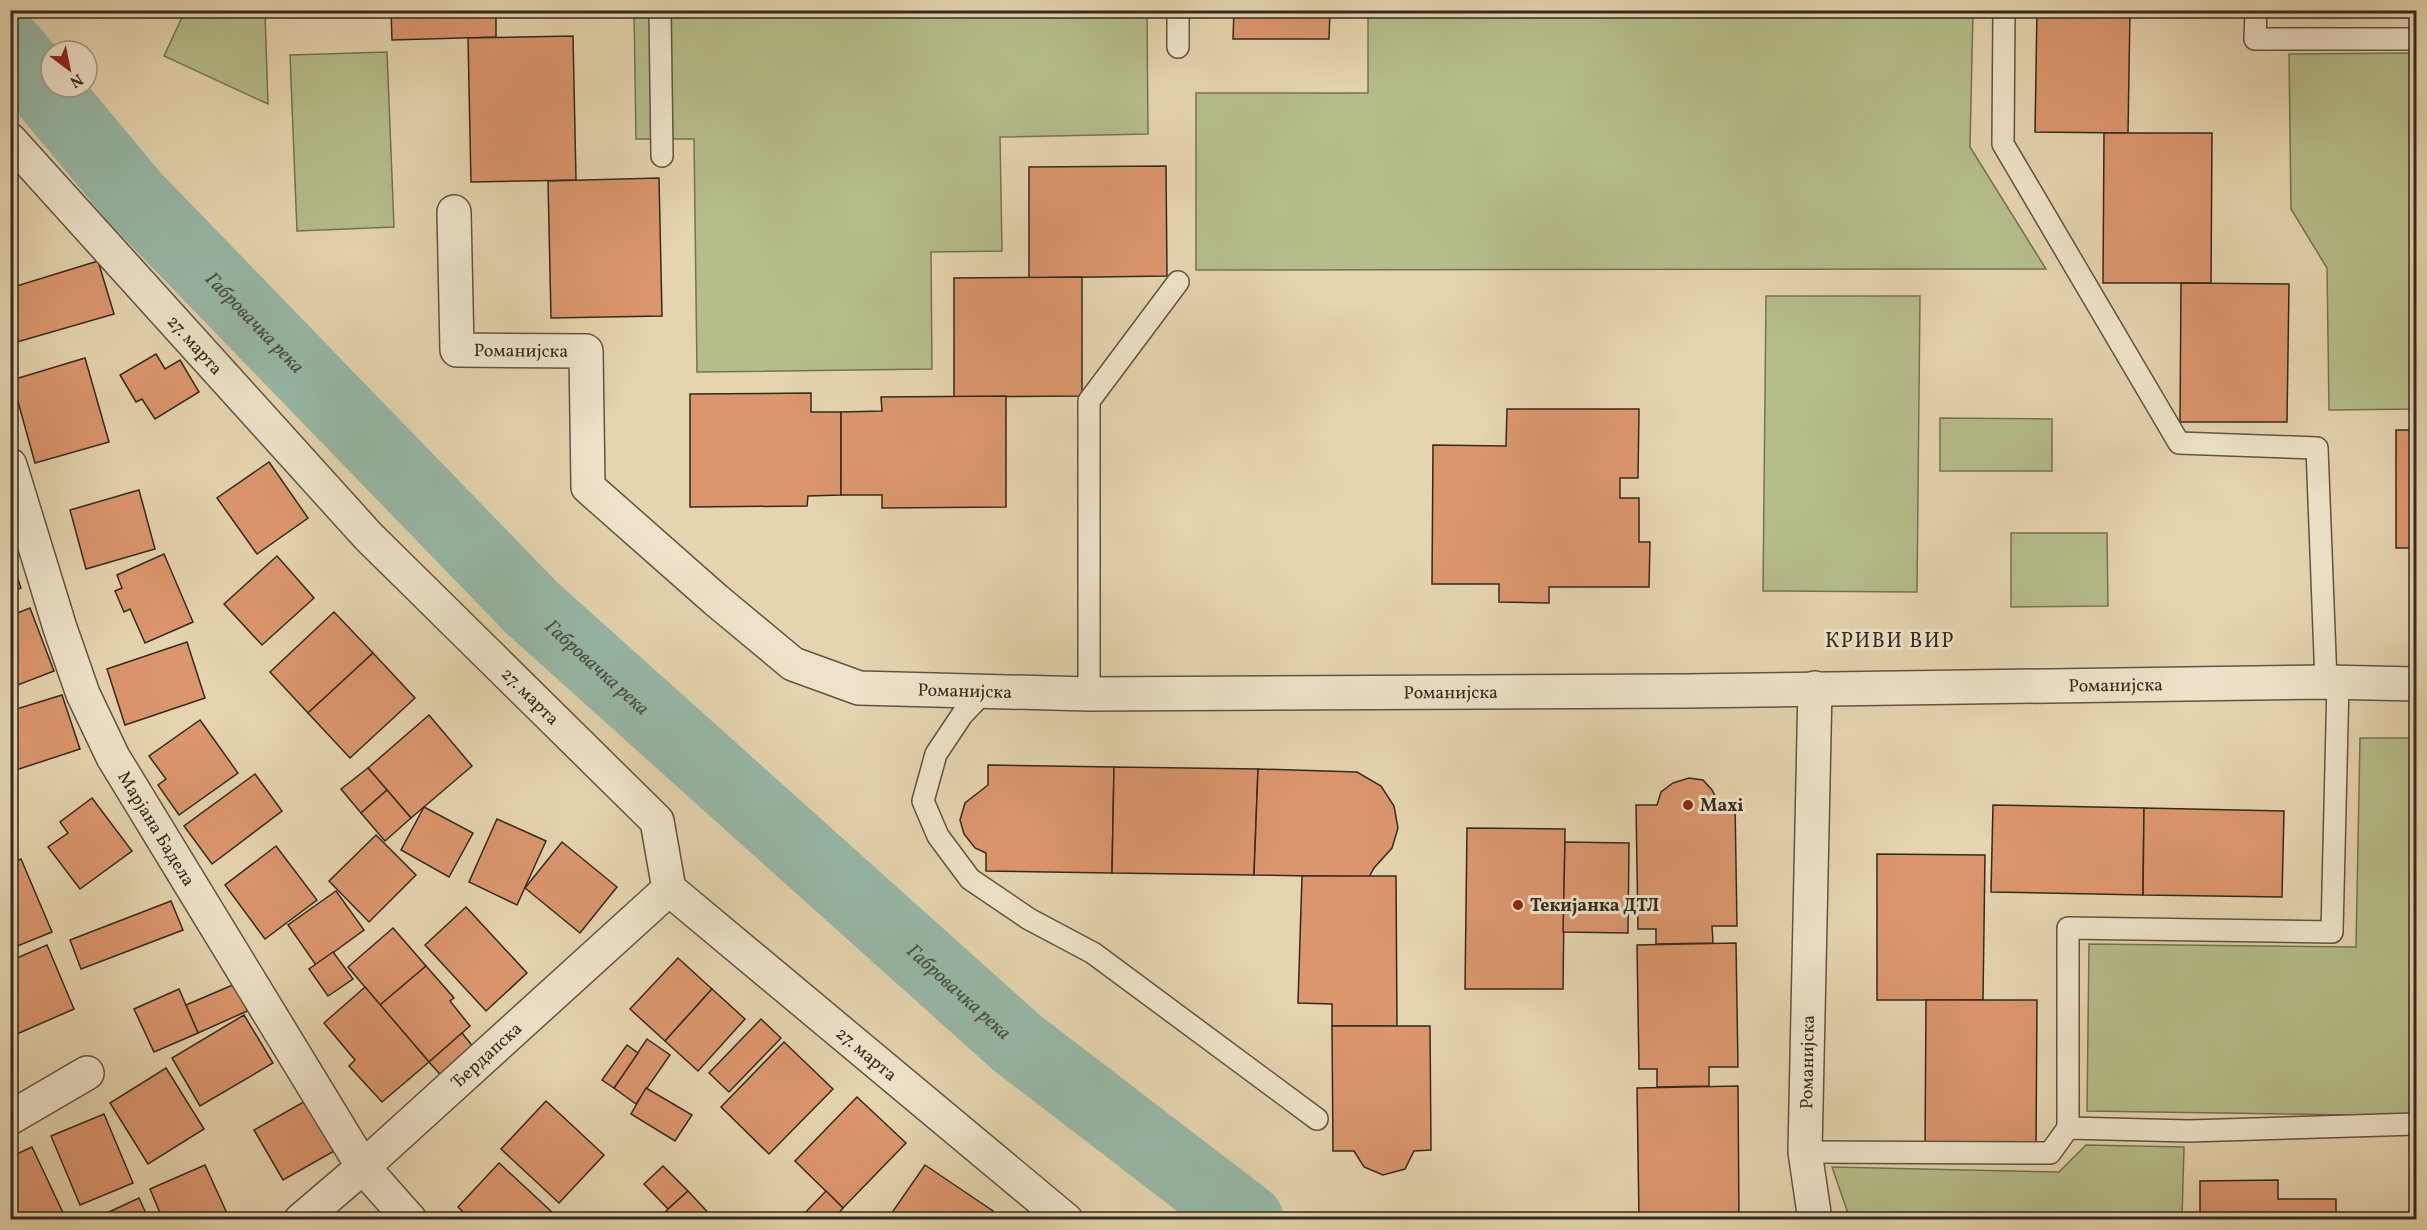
<svg xmlns="http://www.w3.org/2000/svg" width="2427" height="1230" viewBox="0 0 2427 1230" font-family="Vollkorn,serif">
	<rect width="100%" height="100%" fill="#e5d4ae"/>
	<filter id="stains"><feTurbulence type="fractalNoise" baseFrequency=".00333" numOctaves="4"/><feColorMatrix values="0 0 0 0 .2 0 0 0 0 .09 0 0 0 0 .02 0 0 0 .5 -.17"/></filter>
	<radialGradient id="worn" r=".72"><stop offset=".6" stop-color="#630" stop-opacity="0"/><stop offset="1" stop-color="#630" stop-opacity=".3"/></radialGradient>
	<g fill="#b5bd8a" stroke="#747454" stroke-width="1.5">
		<path d="M185,11H307L265,13L268,104L164,56Z"/>
		<path d="M634,11H1147L1148,134L1000,137L1002,251L931,252L932,369L697,372L694,139H636Z"/>
		<path d="M1368,11H1973L1970,147L2046,269L1196,270V93H1368Z"/>
		<path d="M387,52L394,227L297,231L290,55Z"/>
		<path d="M2416,53V409L2329,410L2327,268L2291,209L2289,54Z"/>
		<path d="M1766,296H1920L1917,592L1763,591Z"/>
		<path d="M1940,418L2052,419V471H1940Z"/>
		<path d="M2011,533H2107L2108,606L2011,607Z"/>
		<path d="M2360,738H2416V1116L2087,1111L2089,944L2356,947Z"/>
		<path d="M2086,1145L2184,1147L2182,1219H1850L1832,1167L2059,1172Z"/>
	</g>
	<g fill="none" stroke-linecap="round" stroke-linejoin="round">
		<path stroke="#96b8a7" stroke-width="72" id="s1" d="M10,48L134,197L532,608L1017,1043L1248,1220"/>
	</g>
	<g fill="#dc966d" stroke="#332a1f" stroke-width="1.5">
		<path d="M391,10H496V37L392,40Z"/>
		<path d="M1234,10H1330L1329,39H1233Z"/>
		<path d="M2037,10H2130L2128,133L2035,132Z"/>
		<path d="M573,36L576,180L471,182L468,38Z"/>
		<path d="M2104,133H2212L2211,283H2103Z"/>
		<path d="M1166,166L1167,276L1029,278V167Z"/>
		<path d="M659,178L662,316L551,318L548,181Z"/>
		<path d="M98,261L114,314L10,344V288Z"/>
		<path d="M1082,277V396L954,397V278Z"/>
		<path d="M2181,283L2289,284L2287,422H2180Z"/>
		<path d="M156,354L165,369L180,360L199,392L155,419L142,399L136,402L120,375Z"/>
		<path d="M85,358L109,442L35,463L12,380Z"/>
		<path d="M811,393V412H841V495L808,496L807,506L690,507V394Z"/>
		<path d="M1006,396V507L882,508V495H841V412L882,411L881,397Z"/>
		<path d="M1507,409H1639L1638,478H1620V498H1639V542H1650L1649,587H1549V603L1499,602V584H1432L1433,445L1506,446Z"/>
		<rect x="2396" y="430" width="20" height="118"/>
		<path d="M269,462L308,518L257,554L217,498Z"/>
		<path d="M139,490L155,549L86,569L70,510Z"/>
		<path d="M164,554L193,622L145,643L130,609L124,612L115,591L122,588L117,575Z"/>
		<path d="M10,555L21,588L10,592Z"/>
		<path d="M277,556L314,598L262,645L224,604Z"/>
		<path d="M30,608L54,671L10,688V616Z"/>
		<path d="M334,612L373,653L308,713L270,672Z"/>
		<path d="M187,642L205,698L125,725L107,669Z"/>
		<path d="M373,653L415,698L350,758L308,713Z"/>
		<path d="M62,695L80,749L10,772V711Z"/>
		<path d="M429,715L472,766L411,818L368,768Z"/>
		<path d="M200,720L238,773L179,815L158,785L166,779L149,756Z"/>
		<path d="M988,765L1114,767L1112,873L986,871V853L975,848L964,834L960,820L965,803L988,785Z"/>
		<path d="M1114,767L1258,769L1254,875L1112,873Z"/>
		<path d="M368,768L387,790L361,813L341,789Z"/>
		<path d="M1258,769L1357,772L1381,786L1394,806L1398,828L1392,848L1374,868L1369,877L1254,875Z"/>
		<path d="M255,774L282,811L212,864L184,826Z"/>
		<path d="M1689,778L1703,780L1712,790L1719,803H1735L1737,926H1712L1713,943L1656,944V929H1638L1636,805H1657L1661,792L1673,783Z"/>
		<path d="M387,790L411,818L385,841L361,813Z"/>
		<path d="M92,798L132,851L80,889L48,847L68,833L60,822Z"/>
		<path d="M1993,805L2144,808L2143,895L1991,892Z"/>
		<path d="M424,807L473,833L449,877L401,850Z"/>
		<path d="M2144,808L2284,811L2282,897L2143,895Z"/>
		<path d="M497,819L546,841L517,905L469,882Z"/>
		<path d="M1467,828L1565,829L1563,989H1465Z"/>
		<path d="M376,835L416,875L369,922L329,881Z"/>
		<path d="M562,842L617,887L580,933L525,888Z"/>
		<path d="M1565,842L1629,843L1628,933L1563,932Z"/>
		<path d="M276,846L317,900L265,939L225,885Z"/>
		<path d="M1877,854L1985,855L1983,1000H1877Z"/>
		<path d="M21,859L52,932L10,949V864Z"/>
		<path d="M1302,876H1396L1397,1026H1332V1004L1298,1003Z"/>
		<path d="M336,891L364,930L316,965L288,925Z"/>
		<path d="M171,901L183,930L81,969L70,940Z"/>
		<path d="M466,907L527,973L486,1011L425,945Z"/>
		<path d="M393,928L426,966L380,1005L348,967Z"/>
		<path d="M1736,943L1738,1067H1709V1086L1657,1087V1069H1639L1637,945Z"/>
		<path d="M47,945L74,1009L10,1037V961Z"/>
		<path d="M333,952L353,979L328,996L309,969Z"/>
		<path d="M678,958L712,989L665,1041L630,1009Z"/>
		<path d="M426,966L454,998L450,1001L470,1026L429,1062L380,1005Z"/>
		<path d="M242,981L254,1008L198,1033L186,1005Z"/>
		<path d="M365,987L429,1062L382,1102L349,1066L355,1060L324,1023Z"/>
		<path d="M179,989L198,1033L154,1052L134,1009Z"/>
		<path d="M712,989L745,1019L698,1071L665,1041Z"/>
		<path d="M1926,1000H2037L2036,1149L1925,1148Z"/>
		<path d="M244,1015L273,1063L200,1106L172,1058Z"/>
		<path d="M761,1019L781,1038L729,1092L709,1073Z"/>
		<path d="M1332,1026H1430L1431,1150L1414,1151L1405,1169L1383,1175L1364,1167L1354,1151H1333Z"/>
		<path d="M462,1033L479,1054L447,1082L429,1062Z"/>
		<path d="M647,1039L670,1055L636,1104L614,1088Z"/>
		<path d="M784,1042L833,1089L769,1154L721,1107Z"/>
		<path d="M627,1045L638,1053L614,1088L602,1080Z"/>
		<path d="M166,1068L204,1129L148,1164L110,1103Z"/>
		<path d="M1738,1086L1739,1220L1639,1218L1637,1088Z"/>
		<path d="M646,1088L692,1115L675,1141L631,1114Z"/>
		<path d="M857,1097L906,1143L843,1208L795,1161Z"/>
		<path d="M307,1100L336,1150L283,1180L254,1130Z"/>
		<path d="M546,1101L604,1155L559,1203L501,1149Z"/>
		<path d="M104,1114L133,1183L80,1205L51,1136Z"/>
		<path d="M32,1147L65,1217L60,1220H10V1157Z"/>
		<path d="M499,1163L553,1213L547,1220H471L458,1207Z"/>
		<path d="M205,1165L230,1220H163L150,1189Z"/>
		<path d="M925,1165L993,1211L987,1220H899L891,1214Z"/>
		<path d="M663,1166L688,1191L668,1209L644,1184Z"/>
		<path d="M2278,1180V1199H2336V1220H2200V1181Z"/>
		<path d="M688,1191L715,1220H658L668,1209Z"/>
		<path d="M826,1191L843,1208L833,1220H798Z"/>
		<path d="M139,1198L149,1220H112L109,1212Z"/>
	</g>
	<g fill="none" stroke-linecap="round" stroke-linejoin="round">
		<g stroke="#605443" stroke-width="24">
			<g id="lane">
				<path d="M660,10L662,156"/>
				<path d="M1178,10V47"/>
				<path d="M2004,10L2003,144L2179,443L2317,448L2326,682"/>
				<path d="M2256,10L2255,39H2416"/>
				<path d="M983,693L962,715L936,754L923,801L938,836L970,879L1029,919L1093,953L1317,1119"/>
				<path d="M1089,694V401L1178,282"/>
				<path d="M2068,1128V928L2332,932L2338,683"/>
				<path d="M1805,1152L2050,1153L2068,1128L2189,1131L2416,1124"/>
			</g>
		</g>
		<g stroke="#605443" stroke-width="36">
			<g id="street">
				<path id="s2" d="M10,140L368,536L657,821L669,889L1066,1220"/>
				<path id="s3" d="M454,212L457,350L586,351L588,487L716,600L793,664L859,688L1089,694L1686,691L2326,682L2416,684"/>
				<path id="s4" d="M10,465L60,628L83,694L113,757L363,1167L410,1220"/>
				<path d="M1815,688L1805,1152L1815,1220"/>
				<path d="M10,1118L87,1073"/>
				<path id="s5" d="M301,1220L363,1167L669,889"/>
			</g>
		</g>
		<use href="#lane" stroke="#eee3ca" stroke-width="21"/>
		<use href="#street" stroke="#eee3ca" stroke-width="33"/>
	</g>
	<g fill="#8f2418" stroke="#eee3ca" stroke-width="2">
		<circle cx="1688" cy="805" r="6"/>
		<circle cx="1518" cy="905" r="6"/>
	</g>
	<g text-anchor="middle" stroke-width="6" stroke-linejoin="round" paint-order="stroke">
		<g font-size="18" fill="#332a1f" stroke="#eee3ca">
			<text dy="6" stroke="none"><textPath href="#s2" startOffset="276">27. марта</textPath></text>
			<text dy="6" stroke="none"><textPath href="#s3" startOffset="202">Романијска</textPath></text>
			<text dy="6" stroke="none"><textPath href="#s3" startOffset="2001">Романијска</textPath></text>
			<text dy="6" stroke="none"><textPath href="#s3" startOffset="850">Романијска</textPath></text>
			<text dy="6" stroke="none"><textPath href="#s3" startOffset="1336">Романијска</textPath></text>
			<text dy="6" stroke="none"><textPath href="#s2" startOffset="762">27. марта</textPath></text>
			<text dy="6" stroke="none"><textPath href="#s4" startOffset="394">Марјана Бадела</textPath></text>
			<text dy="6" stroke="none"><textPath href="#s2" startOffset="1266">27. марта</textPath></text>
			<text dy="6" stroke="none"><textPath href="#s5" startOffset="248">Ђердапска</textPath></text>
			<text transform="translate(1807 1062) rotate(-89)" y="6">Романијска</text>
		</g>
		<g font-size="18" font-weight="bold" fill="#332a1f" stroke="#eee3ca" text-anchor="start">
			<text x="1700" y="811">Maxi</text>
			<text x="1530" y="911">Текијанка ДТЛ</text>
		</g>
		<g font-size="20" font-style="italic" fill="#4c4e41" stroke="#eee3ca">
			<text dy="7" stroke="none"><textPath href="#s1" startOffset="368">Габровачка река</textPath></text>
			<text dy="7" stroke="none"><textPath href="#s1" startOffset="854">Габровачка река</textPath></text>
			<text dy="7" stroke="none"><textPath href="#s1" startOffset="1340">Габровачка река</textPath></text>
		</g>
		<g font-size="21" letter-spacing="1.5" fill="#332a1f" stroke="#eee3ca">
			<text x="1890" y="647">КРИВИ ВИР</text>
		</g>
	</g>
	<rect width="2427" height="1230" fill="none" stroke="#e5d4ae" stroke-width="36"/>
	<rect x="12" y="12" width="2403" height="1206" fill="none" stroke="#332a1f" stroke-width="3"/>
	<rect x="18" y="18" width="2391" height="1194" fill="none" stroke="#332a1f" stroke-width="1.5"/>
	<g transform="translate(69 69) rotate(148)"><circle r="28" fill="#eee3ca" stroke="#a39986" stroke-width="1.5"/>
	<path d="M0-4.5L10 22L0 15L-10 22Z" fill="#8f2418"/>
	<text y="-9" font-size="16" font-weight="bold" text-anchor="middle" fill="#332a1f">N</text>
	</g>
	<rect width="100%" height="100%" filter="url(#stains)"/>
	<rect width="100%" height="100%" fill="url(#worn)"/>
</svg>
